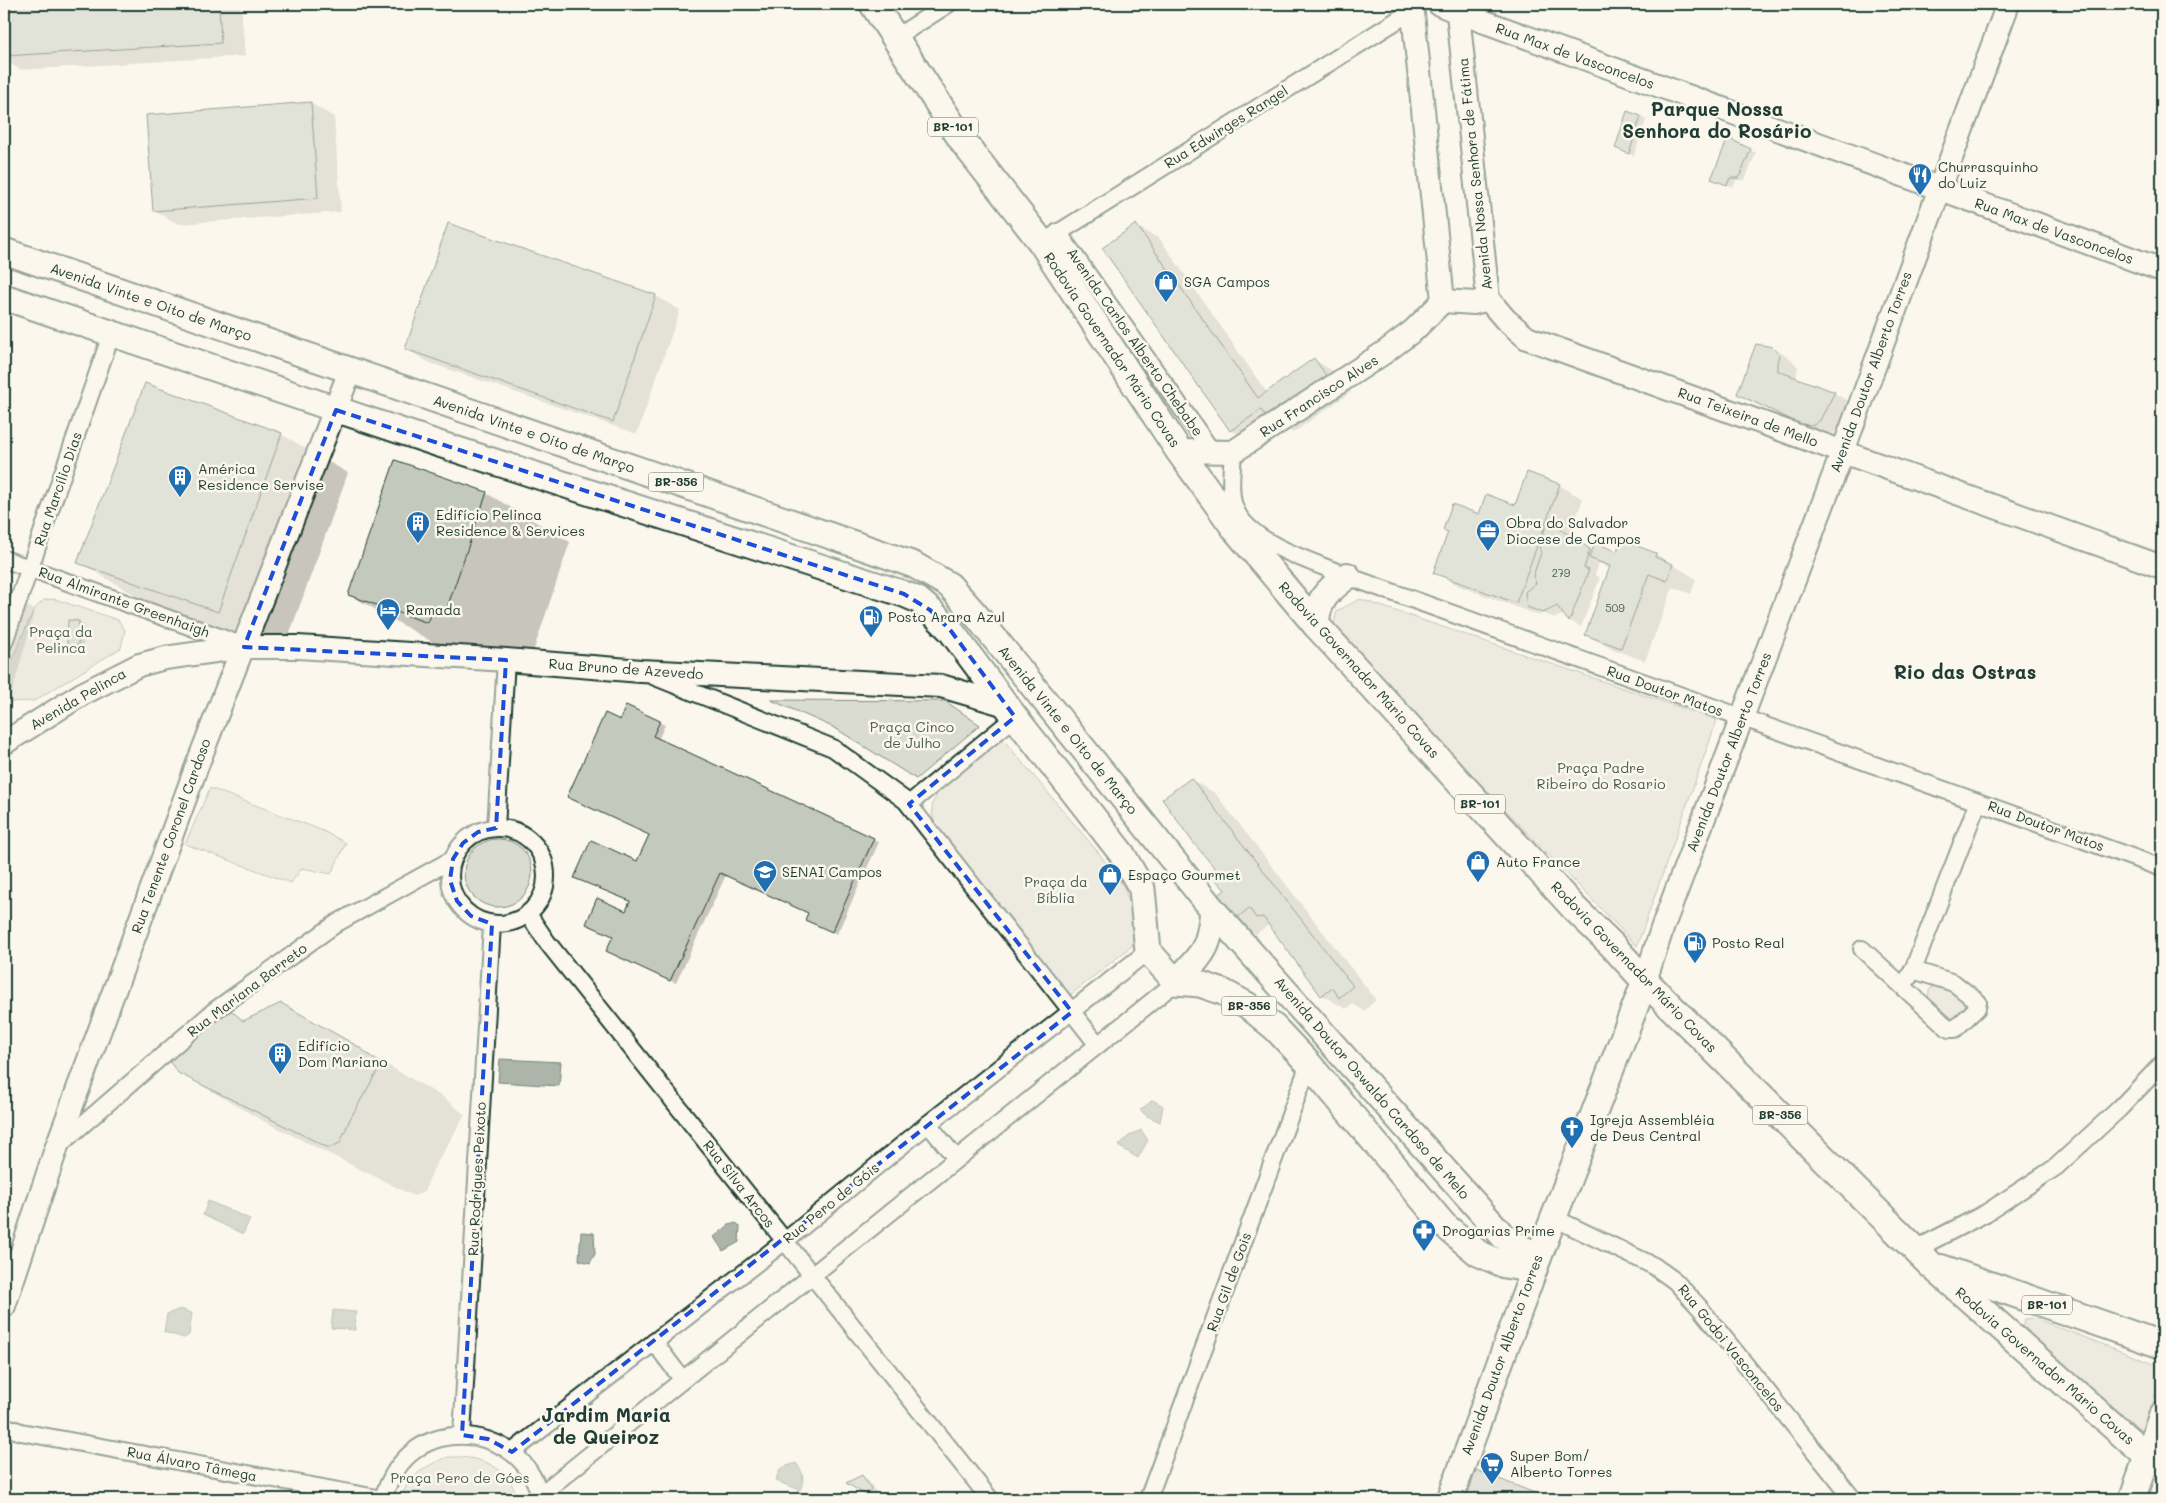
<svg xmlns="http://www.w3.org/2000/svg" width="2166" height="1503" viewBox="0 0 2166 1503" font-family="Mali,sans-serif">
	<rect width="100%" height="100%" fill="#fbf7ec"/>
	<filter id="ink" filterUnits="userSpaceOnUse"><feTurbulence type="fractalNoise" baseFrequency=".02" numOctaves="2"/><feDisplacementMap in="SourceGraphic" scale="10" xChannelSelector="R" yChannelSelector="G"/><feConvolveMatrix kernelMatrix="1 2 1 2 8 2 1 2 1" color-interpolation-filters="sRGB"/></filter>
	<g filter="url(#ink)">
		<g fill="#dbdcd1" stroke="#7d8c82">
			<path d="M55,599L118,620L125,630L121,648L34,701L9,702L4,699V678L34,609L44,600Z"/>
			<path d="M1360,599L1717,720L1637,946L1332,631L1337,611Z"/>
			<path d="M771,700L945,701L980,725L916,779L835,728Z"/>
			<path d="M1001,737L1097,851L1124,887L1134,917L1133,945L1069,996L933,820L932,804L940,789Z"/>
			<path d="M210,788L321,830L346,843L331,874L302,868L291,883L185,844Z"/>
			<circle cx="498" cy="873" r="34"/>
			<path d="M1939,983L1974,1006L1951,1029L1928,1007L1929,990Z"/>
			<path d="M2034,1318L2162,1367V1373L2147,1421L2143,1428L2135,1433L2022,1329L2024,1319Z"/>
			<path d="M448,1457C480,1456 508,1465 518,1499H401C407,1476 427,1465 448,1457Z"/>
		</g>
		<g fill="#adb4aa" stroke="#74847b">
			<path d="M500,1059L561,1062L559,1086L498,1082Z"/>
			<path d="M1153,1100L1163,1106L1160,1122L1147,1116L1140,1110Z"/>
			<path d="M1141,1130L1148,1140L1138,1158L1118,1146L1130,1135Z"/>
			<path d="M208,1201L250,1219L243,1234L203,1215Z"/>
			<path d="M736,1223L740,1226L739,1242L723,1251L714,1237L729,1225Z"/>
			<path d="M581,1232L594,1233L595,1254L590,1263L579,1260Z"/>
			<path d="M180,1309L192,1313L189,1335L184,1338L164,1332L167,1314Z"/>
			<path d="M333,1310L356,1312L355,1330L331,1328Z"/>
			<path d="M796,1463C803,1472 805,1479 800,1490L776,1481L777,1476L781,1468Z"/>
		</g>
		<g fill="#0003">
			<path d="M4,4H241L245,56L21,70L4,60Z"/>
			<path d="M310,103L334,117L341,212L178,224L154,211Z"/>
			<path d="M1641,117L1646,120L1634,156L1622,151Z"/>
			<path d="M1729,140L1756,153L1745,180H1736L1733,187L1713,179Z"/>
			<path d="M449,224L656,296L680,310L637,434L430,363L406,349Z"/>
			<path d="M1136,226L1160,239L1267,393L1314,360L1338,374L1351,392L1293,433L1281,426L1255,444L1231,430L1104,249Z"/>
			<path d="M1773,348L1791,359L1798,367L1796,379L1834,393L1852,403L1838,430L1832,435L1819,434L1738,394Z"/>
			<path d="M281,434L348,473L284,649L145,601L78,562Z"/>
			<path d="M1559,485L1583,499L1569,536L1593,551L1656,554L1696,579L1691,594L1673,587L1645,661L1610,648L1586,635L1610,569L1599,563L1595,575L1600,578L1581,627L1570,621L1565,614L1555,618L1541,613L1540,616L1459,586L1435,572L1480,515L1516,506Z"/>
			<path d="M486,493L570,542L531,658L512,671L434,643L350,595Z"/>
			<path d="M4,594L35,610L4,721Z"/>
			<path d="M79,622L84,625L83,648L74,647L68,644Z"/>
			<path d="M627,707L665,725L658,740L879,842L837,934L812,923L810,913L726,875L676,983L613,954L631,901L637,863L650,835L620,722Z"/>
			<path d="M1191,780L1215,793L1376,1000L1364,1011L1353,1004L1346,1009L1322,995L1269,925L1256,934L1232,921L1226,890Z"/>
			<path d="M232,1012L246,1021L358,1048L443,1097L465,1115L434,1168L424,1192L414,1196L263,1121L179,1072Z"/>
			<path d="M1477,1472L1547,1499H1467Z"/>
			<path d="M862,1477L868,1480L876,1492L872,1497L849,1483Z"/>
		</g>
		<g fill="#c4c9be" stroke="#1f3d34">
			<path d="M4,4H219L221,43L4,56Z"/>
			<path d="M311,102L318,198L153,211L146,115Z"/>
			<path d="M1627,111L1641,116L1629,154L1615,148Z"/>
			<path d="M1728,138L1751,149L1739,178H1730L1727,185L1711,179Z"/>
			<path d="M448,223L656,295L613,422L405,349Z"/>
			<path d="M1136,224L1258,398L1314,358L1328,378L1268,420L1261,410L1230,431L1102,248Z"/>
			<path d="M1756,344L1773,347L1780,355L1778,363V371L1835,392L1820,420L1814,425L1800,424L1737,394Z"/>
			<path d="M145,383L282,433L218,612L77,563Z"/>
			<path d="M395,460L487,492L446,611L434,606L428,623L348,595Z"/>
			<path d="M1527,472L1560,484L1516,603L1433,573L1448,532L1443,530L1452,504L1479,514L1486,494L1515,505Z"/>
			<path d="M1548,521L1590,549L1584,568L1589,570L1569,622L1557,606L1543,613L1527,607L1525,592L1536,583L1533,576L1541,553L1539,545Z"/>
			<path d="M1621,540L1656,553L1655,557L1673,564L1667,581L1649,574L1621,648L1585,635L1610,566L1589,558L1595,543L1617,551Z"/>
			<path d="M4,593L11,595L4,622Z"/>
			<path d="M68,620L79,621L78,646L67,645Z"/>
			<path d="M626,705L660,721L653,736L874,838L832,932L805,920L808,913L720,873L670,981L606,951L613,936L586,924L597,898L626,911L630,901L574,878L591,840L637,861L649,835L567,797L605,713L620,720Z"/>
			<path d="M1191,778L1353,986L1339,998L1333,988L1321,996L1263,917L1256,918L1249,908L1236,919L1214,898L1225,890L1214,878L1218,872L1192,841L1162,799Z"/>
			<path d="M281,1003L359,1047L381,1065L350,1119L340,1143L329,1148L178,1073L169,1061L198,1034L225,1014L232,1011L243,1021Z"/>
			<path d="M1476,1470L1550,1499H1466Z"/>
			<path d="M862,1475L871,1489L866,1495L846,1483Z"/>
		</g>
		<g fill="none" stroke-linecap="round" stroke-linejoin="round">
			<g stroke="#1f3d34" stroke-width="20">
				<g id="minor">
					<path d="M895,38L948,4"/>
					<path d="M1058,232L1213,453"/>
					<path d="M1042,243L1412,11"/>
					<path d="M1233,452C1232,470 1229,489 1234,506C1246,543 1314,562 1347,576L2162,868"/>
					<path d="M4,559L244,646"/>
					<path d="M4,642L111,335"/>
					<path d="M653,676L833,748L906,801L1098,1045"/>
					<path d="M909,804L1015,717"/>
					<path d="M496,828L506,660"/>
					<circle cx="498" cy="876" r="48"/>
					<path d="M528,914L547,942L990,1499"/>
					<path d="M1862,949L1949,1029H1955L1977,1008L1978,1002L1954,983L1913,970"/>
					<path d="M1907,980L1913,970L1978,802"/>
					<path d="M928,1124L956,1158"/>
					<path d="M58,1146L214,1011L337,923L453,859"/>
					<path d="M1554,1218L1654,1266L1675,1281L1700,1308L1853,1499"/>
					<path d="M1916,1249L1986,1213L2056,1167L2119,1109L2162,1064"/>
					<path d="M654,1342L682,1379"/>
					<path d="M4,1426L21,1432L382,1499C389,1482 395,1467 410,1454C445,1423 504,1433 529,1471C534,1479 540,1489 540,1499"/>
					<path d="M462,1435L492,924"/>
					<path d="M512,1452L785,1241L928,1124L1148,951"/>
					<path d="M540,1495L1176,982"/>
					<path d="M1148,1499L1309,1064"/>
				</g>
			</g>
			<g stroke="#1f3d34" stroke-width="26">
				<g id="secondary">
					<path d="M1412,4L1443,301"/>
					<path d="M1439,4L1458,12L2162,270"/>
					<path d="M1457,4L1488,299"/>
					<path d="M1488,299L1505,319L1527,338L2162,567"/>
					<path d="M1443,301L1474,303L1488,299"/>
					<path d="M1179,451L1233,452L1385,352L1414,330L1443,301"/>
					<path d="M4,743L82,694L139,665L165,658L244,647H298L506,660L641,671L941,686L1006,705"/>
					<path d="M1645,981L1663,926L1843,451L2008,4"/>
					<path d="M4,1306L57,1146L198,763L350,371"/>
				</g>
			</g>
			<g stroke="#1f3d34" stroke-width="29">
				<g id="primary">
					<path d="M4,251L883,554L914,565L949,585L975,614L1213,910L1503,1236L1521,1248L1539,1256"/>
					<path d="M4,297L436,443L904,594L918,600L930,610L951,631L1015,717L1122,854L1142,889L1148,951L1176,982L1200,984L1223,992L1247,1005L1275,1028L1309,1064L1444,1225L1478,1253L1505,1265L1534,1270"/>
					<path d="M1176,982C1203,953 1209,951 1213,910"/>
					<path d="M1450,1499L1539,1256L1645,981"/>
					<path d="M2132,1499L2162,1415"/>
				</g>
			</g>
			<g stroke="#1f3d34" stroke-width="30">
				<g id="trunk">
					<path d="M873,4L964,143L1042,243L1179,451L1237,531L1316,625L1574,908L1612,945L1645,981L1931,1265L2147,1456L2162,1466"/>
					<path d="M1316,625C1316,601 1328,590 1347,576"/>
					<path d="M1941,1268L2162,1345"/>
				</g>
			</g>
			<use href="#minor" stroke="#fbf7ec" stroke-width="16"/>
			<use href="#secondary" stroke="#fbf7ec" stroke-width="22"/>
			<use href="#primary" stroke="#fbf7ec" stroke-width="25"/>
			<use href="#trunk" stroke="#fbf7ec" stroke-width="26"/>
		</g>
	</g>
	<path d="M0 0H2166V1503H0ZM336,410L904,594L930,610L951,631L1015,717L909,804L1072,1012L512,1452L488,1439L462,1435L492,924L471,916L457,901L450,880L453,859L463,843L478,832L496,828L506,660L244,647Z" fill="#fbf7ec" fill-opacity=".55" fill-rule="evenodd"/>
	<path fill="none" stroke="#1d4ed8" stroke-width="4" stroke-dasharray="10 6" stroke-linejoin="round" d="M336,410L904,594L930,610L951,631L1015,717L909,804L1072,1012L512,1452L488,1439L462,1435L492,924L471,916L457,901L450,880L453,859L463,843L478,832L496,828L506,660L244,647Z"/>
	<defs>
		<g id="restaurant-pin" transform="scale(1.25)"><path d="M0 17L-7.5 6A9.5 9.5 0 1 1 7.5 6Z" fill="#1f6fb2" stroke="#fbf7ec"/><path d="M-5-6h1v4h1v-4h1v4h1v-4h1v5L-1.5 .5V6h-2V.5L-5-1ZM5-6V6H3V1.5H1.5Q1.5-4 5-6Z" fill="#fff"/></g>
		<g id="shop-pin" transform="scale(1.25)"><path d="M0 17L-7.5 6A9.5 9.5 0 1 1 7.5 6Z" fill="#1f6fb2" stroke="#fbf7ec"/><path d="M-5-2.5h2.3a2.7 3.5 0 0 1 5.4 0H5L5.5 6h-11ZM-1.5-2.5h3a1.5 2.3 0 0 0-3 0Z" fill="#fff"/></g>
		<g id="building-pin" transform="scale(1.25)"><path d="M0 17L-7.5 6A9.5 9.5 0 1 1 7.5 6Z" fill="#1f6fb2" stroke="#fbf7ec"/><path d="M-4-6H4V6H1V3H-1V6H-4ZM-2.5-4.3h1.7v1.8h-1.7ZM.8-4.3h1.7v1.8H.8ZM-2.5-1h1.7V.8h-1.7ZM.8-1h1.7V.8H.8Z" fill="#fff"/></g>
		<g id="office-pin" transform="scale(1.25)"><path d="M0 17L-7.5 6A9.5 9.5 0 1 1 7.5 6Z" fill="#1f6fb2" stroke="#fbf7ec"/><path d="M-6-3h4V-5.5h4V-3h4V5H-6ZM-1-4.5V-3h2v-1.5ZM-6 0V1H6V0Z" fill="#fff"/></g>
		<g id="hotel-pin" transform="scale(1.25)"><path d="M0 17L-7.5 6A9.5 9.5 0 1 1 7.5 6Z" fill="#1f6fb2" stroke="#fbf7ec"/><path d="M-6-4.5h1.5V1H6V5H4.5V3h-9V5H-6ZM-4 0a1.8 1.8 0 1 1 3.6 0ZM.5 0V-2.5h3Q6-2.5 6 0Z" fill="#fff"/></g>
		<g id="fuel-pin" transform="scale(1.25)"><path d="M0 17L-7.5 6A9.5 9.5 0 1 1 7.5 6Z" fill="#1f6fb2" stroke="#fbf7ec"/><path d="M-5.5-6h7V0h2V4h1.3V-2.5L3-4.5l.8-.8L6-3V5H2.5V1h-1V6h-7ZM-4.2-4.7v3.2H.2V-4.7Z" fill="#fff"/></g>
		<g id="university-pin" transform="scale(1.25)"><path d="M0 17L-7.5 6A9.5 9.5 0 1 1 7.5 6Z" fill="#1f6fb2" stroke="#fbf7ec"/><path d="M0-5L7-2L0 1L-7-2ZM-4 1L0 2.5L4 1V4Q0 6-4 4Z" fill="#fff"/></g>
		<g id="church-pin" transform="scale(1.25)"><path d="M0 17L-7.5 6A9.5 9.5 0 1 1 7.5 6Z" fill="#1f6fb2" stroke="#fbf7ec"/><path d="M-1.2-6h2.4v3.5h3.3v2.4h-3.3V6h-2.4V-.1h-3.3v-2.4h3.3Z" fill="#fff"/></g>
		<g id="pharmacy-pin" transform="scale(1.25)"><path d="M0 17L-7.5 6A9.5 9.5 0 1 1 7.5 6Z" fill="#1f6fb2" stroke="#fbf7ec"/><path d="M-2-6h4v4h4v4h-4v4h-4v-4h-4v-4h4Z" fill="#fff"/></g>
		<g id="supermarket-pin" transform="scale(1.25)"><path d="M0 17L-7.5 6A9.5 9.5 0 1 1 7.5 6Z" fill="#1f6fb2" stroke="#fbf7ec"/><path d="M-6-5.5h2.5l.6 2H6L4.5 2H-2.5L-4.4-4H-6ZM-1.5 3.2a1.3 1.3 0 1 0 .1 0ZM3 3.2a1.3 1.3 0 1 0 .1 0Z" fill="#fff"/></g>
	</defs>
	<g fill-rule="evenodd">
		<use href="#restaurant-pin" x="1920" y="175"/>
		<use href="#shop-pin" x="1166" y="282"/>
		<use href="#building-pin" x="180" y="477"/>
		<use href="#building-pin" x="418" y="523"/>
		<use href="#office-pin" x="1488" y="531"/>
		<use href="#hotel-pin" x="388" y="610"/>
		<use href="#fuel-pin" x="871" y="617"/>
		<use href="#shop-pin" x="1478" y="862"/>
		<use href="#university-pin" x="765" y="872"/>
		<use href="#shop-pin" x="1110" y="875"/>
		<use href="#fuel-pin" x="1695" y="943"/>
		<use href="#building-pin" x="280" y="1054"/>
		<use href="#church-pin" x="1572" y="1128"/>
		<use href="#pharmacy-pin" x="1424" y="1231"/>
		<use href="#supermarket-pin" x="1492" y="1464"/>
	</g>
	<g text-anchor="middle" stroke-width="5" stroke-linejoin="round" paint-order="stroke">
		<g font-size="11" fill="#486056">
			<text x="1561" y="577">279</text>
			<text x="1615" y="612">509</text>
		</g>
		<g fill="#fbf7ec" stroke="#61756b" stroke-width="1">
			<rect x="928" y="117.5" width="50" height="19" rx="4"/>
			<rect x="648.5" y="472.5" width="55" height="19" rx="4"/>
			<rect x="1455" y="794.5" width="50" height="19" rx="4"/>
			<rect x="1221.5" y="996.5" width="55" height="19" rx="4"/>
			<rect x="1752.5" y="1105.5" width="55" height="19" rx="4"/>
			<rect x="2022" y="1295.5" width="50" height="19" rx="4"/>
		</g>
		<g font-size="12" font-weight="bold" fill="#1f3d34">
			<text x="953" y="131">BR-101</text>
			<text x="676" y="486">BR-356</text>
			<text x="1480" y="808">BR-101</text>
			<text x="1249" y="1010">BR-356</text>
			<text x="1780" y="1119">BR-356</text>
			<text x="2047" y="1309">BR-101</text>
		</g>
		<g font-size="14" fill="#1f3d34" stroke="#fbf7ec">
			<text transform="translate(1575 56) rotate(20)" y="5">Rua Max de Vasconcelos</text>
			<text transform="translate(1226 127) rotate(-32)" y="5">Rua Edwirges Rangel</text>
			<text transform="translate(1475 174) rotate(-96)" y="5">Avenida Nossa Senhora de Fátima</text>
			<text transform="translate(2054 231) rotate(20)" y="5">Rua Max de Vasconcelos</text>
			<text transform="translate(151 302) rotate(19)" y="5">Avenida Vinte e Oito de Março</text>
			<text transform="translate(1135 342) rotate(55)" y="5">Avenida Carlos Alberto Chebabe</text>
			<text transform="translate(1112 350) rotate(56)" y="5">Rodovia Governador Mário Covas</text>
			<text transform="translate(1871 372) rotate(-70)" y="5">Avenida Doutor Alberto Torres</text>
			<text transform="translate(1319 396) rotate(-33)" y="5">Rua Francisco Alves</text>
			<text transform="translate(1748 417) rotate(20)" y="5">Rua Teixeira de Mello</text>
			<text transform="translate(534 434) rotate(19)" y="5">Avenida Vinte e Oito de Março</text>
			<text transform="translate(58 489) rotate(-71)" y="5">Rua Marcílio Dias</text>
			<text transform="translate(124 602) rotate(20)" y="5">Rua Almirante Greenhaigh</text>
			<text transform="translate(626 669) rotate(4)" y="5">Rua Bruno de Azevedo</text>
			<text transform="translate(1359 670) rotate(48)" y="5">Rodovia Governador Mário Covas</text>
			<text transform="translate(1665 691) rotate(20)" y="5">Rua Doutor Matos</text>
			<text transform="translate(78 699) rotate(-30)" y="5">Avenida Pelinca</text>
			<text transform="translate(1068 730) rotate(51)" y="5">Avenida Vinte e Oito de Março</text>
			<text transform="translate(1729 752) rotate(-69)" y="5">Avenida Doutor Alberto Torres</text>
			<text transform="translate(2046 826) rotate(20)" y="5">Rua Doutor Matos</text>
			<text transform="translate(171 836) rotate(-70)" y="5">Rua Tenente Coronel Cardoso</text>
			<text transform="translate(1634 967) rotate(46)" y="5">Rodovia Governador Mário Covas</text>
			<text transform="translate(247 990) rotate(-37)" y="5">Rua Mariana Barreto</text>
			<text transform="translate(1372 1088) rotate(49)" y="5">Avenida Doutor Oswaldo Cardoso de Melo</text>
			<text transform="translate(477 1179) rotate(-87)" y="5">Rua Rodrigues Peixoto</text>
			<text transform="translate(739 1184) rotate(52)" y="5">Rua Silva Arcos</text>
			<text transform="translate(831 1203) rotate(-39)" y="5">Rua Pero de Góis</text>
			<text transform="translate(1229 1282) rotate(-70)" y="5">Rua Gil de Gois</text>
			<text transform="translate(1731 1348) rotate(51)" y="5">Rua Godoi Vasconcelos</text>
			<text transform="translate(1502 1355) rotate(-70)" y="5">Avenida Doutor Alberto Torres</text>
			<text transform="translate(2045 1366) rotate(41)" y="5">Rodovia Governador Mário Covas</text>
			<text transform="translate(192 1464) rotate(11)" y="5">Rua Álvaro Tâmega</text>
		</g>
		<g font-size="14" fill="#1f3d34" stroke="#fbf7ec" text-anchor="start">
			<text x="1938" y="172">Churrasquinho<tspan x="1938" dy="16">do Luiz</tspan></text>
			<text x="1184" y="287">SGA Campos</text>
			<text x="198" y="474">América<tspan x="198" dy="16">Residence Servise</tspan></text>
			<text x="436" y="520">Edifício Pelinca<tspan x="436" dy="16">Residence &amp; Services</tspan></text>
			<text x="1506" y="528">Obra do Salvador<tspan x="1506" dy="16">Diocese de Campos</tspan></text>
			<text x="406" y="615">Ramada</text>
			<text x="888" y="622">Posto Arara Azul</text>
			<text x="1496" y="867">Auto France</text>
			<text x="782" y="877">SENAI Campos</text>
			<text x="1128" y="880">Espaço Gourmet</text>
			<text x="1712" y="948">Posto Real</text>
			<text x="298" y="1051">Edifício<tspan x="298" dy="16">Dom Mariano</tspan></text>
			<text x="1590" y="1125">Igreja Assembléia<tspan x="1590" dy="16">de Deus Central</tspan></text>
			<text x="1442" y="1236">Drogarias Prime</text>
			<text x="1510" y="1461">Super Bom/<tspan x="1510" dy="16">Alberto Torres</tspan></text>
		</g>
		<g font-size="14" fill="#455d53" stroke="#fbf7ec">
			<text x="61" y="637">Praça da<tspan x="61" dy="16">Pelinca</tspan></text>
			<text x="912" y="732">Praça Cinco<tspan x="912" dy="16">de Julho</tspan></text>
			<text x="1601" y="773">Praça Padre<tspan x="1601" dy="16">Ribeiro do Rosario</tspan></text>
			<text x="1056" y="887">Praça da<tspan x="1056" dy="16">Bíblia</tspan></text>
			<text x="460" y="1483">Praça Pero de Góes</text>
		</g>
		<g font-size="19" font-weight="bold" fill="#1f3d34" stroke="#fbf7ec">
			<text x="1717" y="116">Parque Nossa<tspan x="1717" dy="22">Senhora do Rosário</tspan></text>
			<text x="1965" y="679">Rio das Ostras</text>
			<text x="606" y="1422">Jardim Maria<tspan x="606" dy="22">de Queiroz</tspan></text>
		</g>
	</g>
	<rect width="2166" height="1503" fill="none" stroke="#fbf7ec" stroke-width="20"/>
	<rect x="10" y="10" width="2146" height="1483" fill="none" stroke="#1f3d34" stroke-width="2" filter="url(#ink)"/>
</svg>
